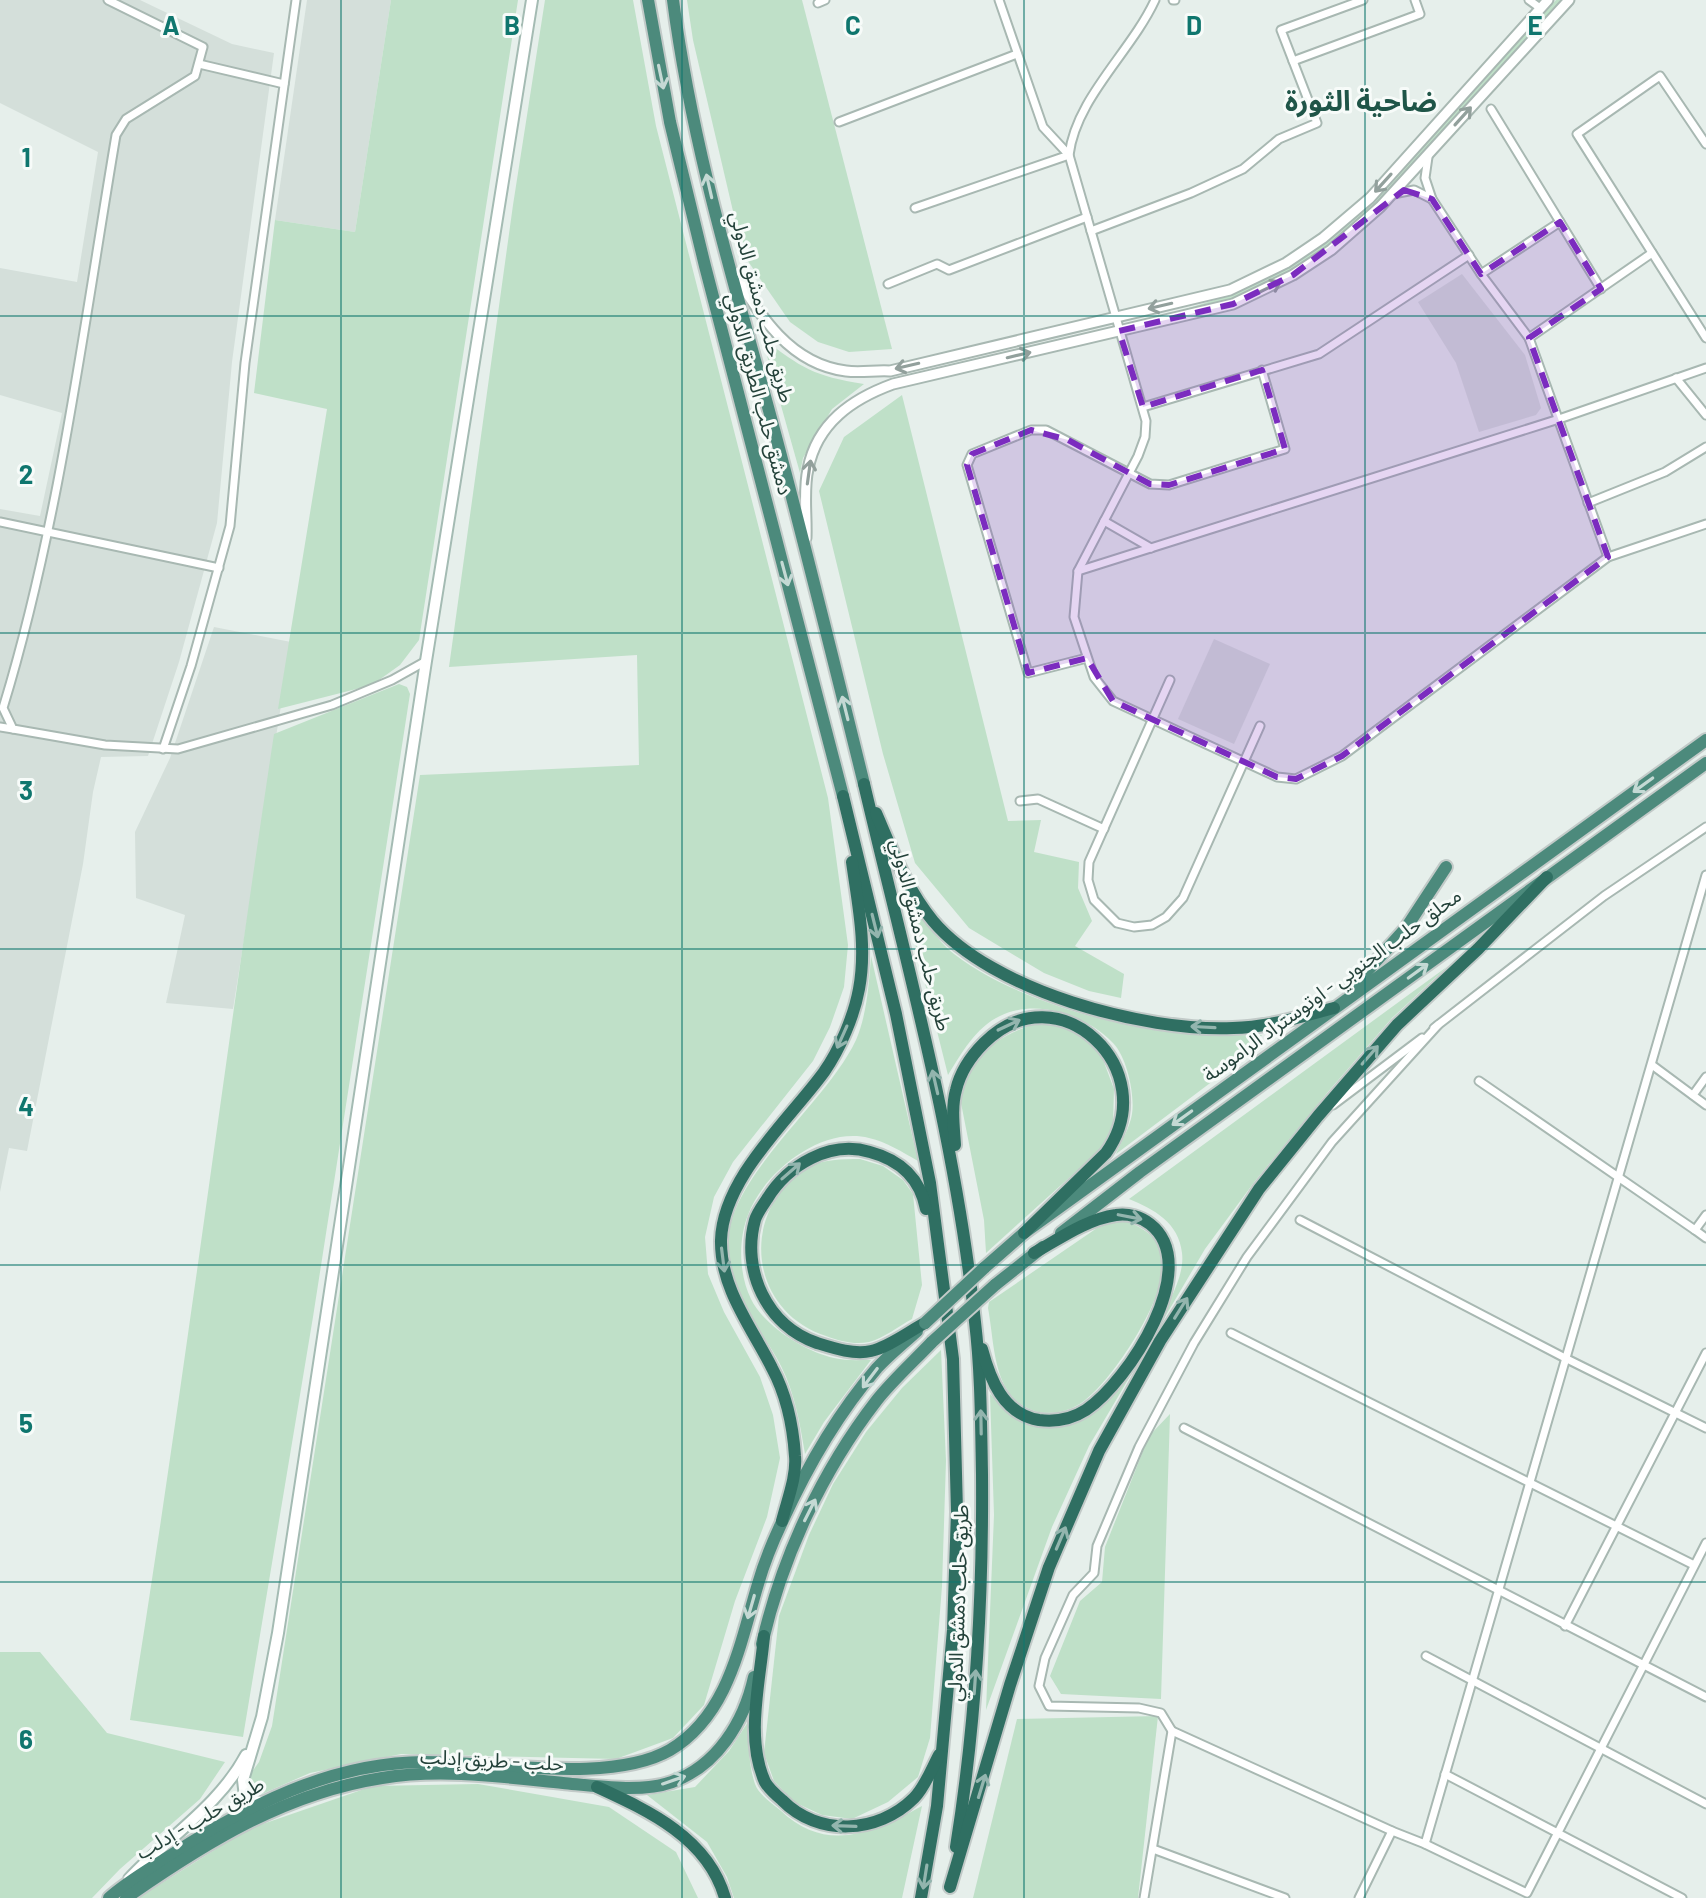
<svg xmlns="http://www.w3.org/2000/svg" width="1706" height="1898" viewBox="0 0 1706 1898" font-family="Barlow,'Noto Sans Arabic',sans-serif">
	<rect width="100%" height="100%" fill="#e6efeb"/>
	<g fill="#d4dfda">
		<path d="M0,0H140L232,44L274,53L232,362L217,523L179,662L148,756L101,757L93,792L83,864L27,1151L9,1148L0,1192V509L40,516L62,413L0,395V268L77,282L98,152L0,103Z"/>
		<path d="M307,0H391L355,232L275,220Z"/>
		<path d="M1462,274L1525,355L1541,408L1536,415L1479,432L1456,363L1418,302Z"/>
		<path d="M214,627L291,642L233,1009L166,1003L185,915L136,898L135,832L170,758Z"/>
		<path d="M1214,639L1270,664L1234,744L1178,719Z"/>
	</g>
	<g fill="#bfe0c8">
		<path d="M391,0H518L419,640L400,665L372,685L278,709L327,409L254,393L275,220L355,232Z"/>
		<path d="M545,0H633L656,126L828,798L848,945L844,987L830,1027L813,1061L733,1162L714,1197L705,1237L708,1274L724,1312L760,1377L773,1415L780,1458L767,1517L735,1601L704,1705L673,1738L616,1759L401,1754L310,1773L225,1810L259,1762L272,1726L420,775L639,765L637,655L449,667L513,205Z"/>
		<path d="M687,0H802L892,349L849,352L818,342L790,322L743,254L693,40Z"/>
		<path d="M1556,0H1561L1377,204L1328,245L1291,272L1232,299L1133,325L1231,295L1288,267L1326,241L1374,201Z"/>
		<path d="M762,338C802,368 813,376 864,384L832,409L803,458L800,473Z"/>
		<path d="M902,395L1008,821L1041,820L1034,852L1079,862L1078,888L1092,921L1075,946L1124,974L1121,998L1089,991L1044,973L969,928L915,863L883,754L819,491L844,437Z"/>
		<path d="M399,684L407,687L410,694L313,1317L243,1737L130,1720C183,1392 224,1063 274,734Z"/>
		<path d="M899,879C914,902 928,930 948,949C1002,996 1118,1029 1188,1034C1213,1036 1238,1035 1262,1035L1246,1056L1116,1154C1121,1142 1130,1127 1132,1114C1135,1095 1127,1057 1113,1043C1086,1015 1038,998 1000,1016C976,1027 961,1054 948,1075Z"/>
		<path d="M871,956L918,1161C902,1152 887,1142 869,1138C821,1126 764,1172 748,1215C738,1240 739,1275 751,1299C764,1326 806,1352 834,1358C846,1361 859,1360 871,1360L824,1422L805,1454C800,1424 795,1394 781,1366C760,1327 728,1291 728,1245C727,1177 826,1104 856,1040C867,1014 869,984 871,956Z"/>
		<path d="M1448,966L1392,1018L1327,1093L1255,1181L1205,1249L1089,1446L1052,1527L986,1710L994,1515L990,1394C1002,1405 1014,1419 1029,1424C1035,1425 1042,1425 1048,1425C1104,1428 1138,1366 1159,1322C1168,1303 1185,1276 1182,1253C1179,1223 1154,1209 1129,1199Z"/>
		<path d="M1040,1022L1061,1024L1090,1043L1102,1057L1114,1089L1113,1124L1101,1149L986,1253L984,1220L961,1103C968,1054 997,1036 1040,1022Z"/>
		<path d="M860,1159L883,1166L903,1180L913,1194L922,1285L912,1319C899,1326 884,1338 869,1342C854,1345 840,1341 826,1336C749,1311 738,1212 807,1168C822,1159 843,1159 860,1159Z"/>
		<path d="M1121,1219C1140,1226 1160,1236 1163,1259C1168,1296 1113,1380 1084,1401C1060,1419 1025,1417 1008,1391C993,1369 993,1334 988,1308L989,1302L1097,1228Z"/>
		<path d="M941,1350L946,1461L942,1586L930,1738L918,1777L888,1802L852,1819L822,1815L794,1802L774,1781L764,1753L779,1616L809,1535L833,1484L866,1432L902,1388Z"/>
		<path d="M1170,1414L1161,1699L1061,1694L1050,1676L1080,1601L1102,1582L1105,1547L1149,1436Z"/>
		<path d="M0,1652H40L107,1733L225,1762L200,1799L120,1869L92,1898H0Z"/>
		<path d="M1158,1716L1138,1898H973L1017,1719Z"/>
		<path d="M748,1722C749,1742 748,1764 755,1784C758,1794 772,1803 780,1810C827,1855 874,1832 922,1806L902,1898H734L727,1877L707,1842L647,1795L695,1787L729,1751Z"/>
		<path d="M478,1784L609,1807L676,1852L698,1898H138L248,1829L373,1786Z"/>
	</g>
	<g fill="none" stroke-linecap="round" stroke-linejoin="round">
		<g stroke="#a8b8b2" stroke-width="11">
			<g id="minor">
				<path d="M108,0L203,47L195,76L126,119L116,135C84,324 59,525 3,708L13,729L105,745L178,749L332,705L392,680L426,661"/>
				<path d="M1155,0C1131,52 1076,98 1069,155L1146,421L1145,437L1138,456L1078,571L1074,617L1094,677L1113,701L1277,777L1296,779L1342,756L1608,557L1706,524"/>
				<path d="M1173,0H1175"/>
				<path d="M1363,0L1281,30L1293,61L1420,14L1415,0"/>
				<path d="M1529,0L1540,8"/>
				<path d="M818,3L825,0"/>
				<path d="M199,64L284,84"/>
				<path d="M1491,109L1601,289"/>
				<path d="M839,122L1017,54"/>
				<path d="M1706,144L1660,76L1577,134L1706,338"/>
				<path d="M1428,157L1425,178L1432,199L1481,274L1529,338L1608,557"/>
				<path d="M1393,194L1414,190L1432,199"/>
				<path d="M915,208L1069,155L1043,127L999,0"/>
				<path d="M1091,231L1191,193L1243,169L1279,139L1317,123L1293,61"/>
				<path d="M1481,274L1560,222"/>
				<path d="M888,284L937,264L949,270L1087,217"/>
				<path d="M1529,338L1652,253"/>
				<path d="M1676,378L1706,415"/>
				<path d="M1143,407L1319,354L1469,255"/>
				<path d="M1588,503L1665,472L1706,447"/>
				<path d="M1104,521L1151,548"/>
				<path d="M0,522L219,568"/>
				<path d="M1078,571L1559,419L1706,368"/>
				<path d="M1087,658L1028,673L967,465L972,454L1031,430H1046L1150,484L1169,485L1285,449L1262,370"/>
				<path d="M1170,680L1089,862L1088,880L1094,900L1117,923L1134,927L1152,925L1166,917L1183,898L1260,726"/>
				<path d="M0,727L13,729"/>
				<path d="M163,749L191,666L230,526L245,363L296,0"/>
				<path d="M1020,801L1038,799L1104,829"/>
				<path d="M1434,1028L1604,896L1706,827"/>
				<path d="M1652,1065L1706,1105"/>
				<path d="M1479,1081L1695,1230L1706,1215"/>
				<path d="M1693,1095L1706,1077"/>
				<path d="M1333,1105L1422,1038"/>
				<path d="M1300,1220L1567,1359L1706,1428"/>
				<path d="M1695,1230L1706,1238"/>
				<path d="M1231,1333L1694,1565"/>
				<path d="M1184,1428L1706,1697"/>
				<path d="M1565,1626L1706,1353"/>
				<path d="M1426,1656L1706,1804"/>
				<path d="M1172,1731L1392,1831"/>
				<path d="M1445,1774L1682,1898"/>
				<path d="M1425,1844L1527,1893L1706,1543"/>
				<path d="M1153,1849L1285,1898"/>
				<path d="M1144,1898L1172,1731L1161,1713L1139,1708L1049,1706L1039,1686L1045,1658L1073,1595L1094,1573L1097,1546L1139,1447L1194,1343L1247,1257L1332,1142L1438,1025"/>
				<path d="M1359,1898L1392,1831L1425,1844L1706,875"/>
			</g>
		</g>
		<g stroke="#a8b8b2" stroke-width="13">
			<g id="tertiary">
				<path d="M734,272C760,316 790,364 846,371C860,373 876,370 890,371L1230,290L1286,263L1323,238L1370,198L1548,0"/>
				<path d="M806,538C807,516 803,490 808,469C817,423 852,399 893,384L1233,304L1293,275L1331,250L1380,207L1569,0"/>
			</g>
		</g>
		<g stroke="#a4bbb3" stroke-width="14">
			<g id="secondary">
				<path d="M264,1802L250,1801L245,1797L243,1780L262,1717L278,1633L426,661L532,0"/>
				<path d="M129,1879C168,1837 219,1806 246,1755"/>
			</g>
		</g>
		<g stroke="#c2cac8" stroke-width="16">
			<g id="trunk">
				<path d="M648,0L670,122L705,266L843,796"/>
				<path d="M673,0C691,139 731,273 768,407C802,532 833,658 864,784"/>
				<path d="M1350,990L1406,928L1446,867"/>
				<path d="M1061,1233L1140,1172L1706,763"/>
				<path d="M984,1268L1024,1233L1706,740"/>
				<path d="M995,1285L1043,1247"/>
				<path d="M762,1644C782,1557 822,1471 877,1400C893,1380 914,1361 932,1342"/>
				<path d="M109,1898C127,1882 148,1870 168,1857C245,1807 331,1762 425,1762C494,1762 611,1784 670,1750C729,1715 740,1643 758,1584C764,1563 773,1541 782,1522C806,1469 839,1412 877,1368C889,1355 904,1343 917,1331"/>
				<path d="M126,1898C205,1843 285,1793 382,1778C441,1768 504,1777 563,1783C595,1786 642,1793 672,1782C717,1766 744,1722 754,1677"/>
			</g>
		</g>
		<g stroke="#c2cac8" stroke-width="16">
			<g id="motorway">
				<path d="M864,784C906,962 956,1140 975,1322C981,1372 981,1423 982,1474C983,1599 976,1723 956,1847"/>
				<path d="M843,796L896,1014L930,1183L953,1359L957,1512L953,1630L937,1806L921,1898"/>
				<path d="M876,813C892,850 907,890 933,921C992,991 1144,1032 1233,1028C1268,1027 1301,1017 1334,1008"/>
				<path d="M955,1145C954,1127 951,1108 956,1090C960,1073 971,1056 984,1043C1058,969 1165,1070 1106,1153L1024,1233"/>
				<path d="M925,1323C908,1332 889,1347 871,1351C854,1355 833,1348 817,1343C767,1326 741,1270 755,1220C757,1213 763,1205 767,1199C788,1165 830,1140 870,1152C900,1160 920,1178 926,1209"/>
				<path d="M982,1349C990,1379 1003,1414 1039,1420C1055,1422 1072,1419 1086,1410C1128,1382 1204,1266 1150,1224C1141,1217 1128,1213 1116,1215C1087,1219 1059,1239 1034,1253"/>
				<path d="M782,1521C787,1501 797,1476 795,1456C793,1426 786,1394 772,1368C752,1328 720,1288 721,1240C723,1178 789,1120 824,1072C840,1049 854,1016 859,989C867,946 858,905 852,862"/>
				<path d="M764,1636C760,1682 745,1738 765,1782C769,1789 776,1795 782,1800C818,1837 878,1834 914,1798C925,1787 932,1768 939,1755"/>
				<path d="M597,1787C649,1811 708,1838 725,1898"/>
				<path d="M950,1887L1010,1685L1049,1567L1099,1451L1160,1341L1259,1189L1318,1116L1397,1025L1478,949L1547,877"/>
			</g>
		</g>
		<use href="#minor" stroke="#fff" stroke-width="7"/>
		<use href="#tertiary" stroke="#fff" stroke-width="9"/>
		<use href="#secondary" stroke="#fff" stroke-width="10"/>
		<use href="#trunk" stroke="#4c8a7c" stroke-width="12"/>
		<use href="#motorway" stroke="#2f6f62" stroke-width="12"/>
		<g stroke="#c2cac8" stroke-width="16" stroke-linecap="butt">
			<g id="trunk-bridge">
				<path d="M925,1323L984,1268"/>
				<path d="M932,1342L995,1285"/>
			</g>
		</g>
		<use href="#trunk-bridge" stroke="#4c8a7c" stroke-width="12"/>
	</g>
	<defs><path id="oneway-shaft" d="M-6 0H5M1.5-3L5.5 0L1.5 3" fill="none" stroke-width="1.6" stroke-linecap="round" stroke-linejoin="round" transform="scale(2)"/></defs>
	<g stroke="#c4d9d4">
		<use href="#oneway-shaft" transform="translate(661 77) rotate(78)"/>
		<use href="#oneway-shaft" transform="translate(709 186) rotate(-103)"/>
		<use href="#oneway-shaft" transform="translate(785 574) rotate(75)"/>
		<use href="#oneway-shaft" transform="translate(845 708) rotate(-104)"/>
		<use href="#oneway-shaft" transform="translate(1643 785) rotate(144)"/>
		<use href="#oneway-shaft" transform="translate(1418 971) rotate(-36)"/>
		<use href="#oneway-shaft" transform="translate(1182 1118) rotate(144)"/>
		<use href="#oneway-shaft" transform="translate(870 1378) rotate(127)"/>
		<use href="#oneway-shaft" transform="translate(810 1510) rotate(-63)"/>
		<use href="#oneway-shaft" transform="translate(751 1607) rotate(106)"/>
		<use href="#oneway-shaft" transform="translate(674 1780) rotate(-19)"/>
	</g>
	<g stroke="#92a09c">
		<use href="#oneway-shaft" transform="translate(1463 116) rotate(-48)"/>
		<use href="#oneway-shaft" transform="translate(1383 183) rotate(132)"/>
		<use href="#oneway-shaft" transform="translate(1270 287) rotate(-26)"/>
		<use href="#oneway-shaft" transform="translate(1160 306) rotate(167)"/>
		<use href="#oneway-shaft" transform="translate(1019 355) rotate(-13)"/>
		<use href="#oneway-shaft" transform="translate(907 366) rotate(167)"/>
		<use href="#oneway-shaft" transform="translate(809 472) rotate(-82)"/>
	</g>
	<g stroke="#93b5ae">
		<use href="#oneway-shaft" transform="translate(875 926) rotate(76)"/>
		<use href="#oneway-shaft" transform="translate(1009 1025) rotate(-25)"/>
		<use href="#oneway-shaft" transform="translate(1203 1027) rotate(-177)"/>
		<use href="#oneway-shaft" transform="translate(842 1037) rotate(114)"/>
		<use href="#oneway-shaft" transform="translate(1370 1055) rotate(-49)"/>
		<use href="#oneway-shaft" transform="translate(935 1082) rotate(-103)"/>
		<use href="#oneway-shaft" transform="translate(791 1171) rotate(-41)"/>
		<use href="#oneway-shaft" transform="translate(1130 1217) rotate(11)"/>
		<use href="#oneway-shaft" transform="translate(723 1260) rotate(83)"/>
		<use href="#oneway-shaft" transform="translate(1181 1308) rotate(-58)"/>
		<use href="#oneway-shaft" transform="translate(981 1422) rotate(-91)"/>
		<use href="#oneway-shaft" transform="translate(1061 1538) rotate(-67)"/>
		<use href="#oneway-shaft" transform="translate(975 1682) rotate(-86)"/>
		<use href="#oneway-shaft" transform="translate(982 1786) rotate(-73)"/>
		<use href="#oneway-shaft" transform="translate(844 1826) rotate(-178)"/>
		<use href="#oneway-shaft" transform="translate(925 1877) rotate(99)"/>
	</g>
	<path fill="#7b2cbf" fill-opacity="0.2" stroke="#7b2cbf" stroke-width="6" stroke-dasharray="16 10" stroke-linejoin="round" d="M1404,190L1432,199L1481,274L1560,222L1601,289L1529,338L1608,557L1342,756L1296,779L1277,777L1113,701L1087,658L1028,673L967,465L972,454L1031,430L1068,440L1150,484L1169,485L1285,449L1262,370L1143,407L1119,331L1233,304L1293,275Z"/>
	<path fill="none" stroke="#0f766e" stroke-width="2" stroke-opacity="0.55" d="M341,0V1898M682,0V1898M1024,0V1898M1365,0V1898M0,316H1706M0,633H1706M0,949H1706M0,1265H1706M0,1582H1706"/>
	<g text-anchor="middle" stroke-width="6" stroke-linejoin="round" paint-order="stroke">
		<g font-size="20" fill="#24423a" stroke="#f7fbf9">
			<text transform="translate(762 307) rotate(75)" y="7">طريق حلب دمشق الدولي</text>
			<text transform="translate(759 394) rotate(75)" y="7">دمشق حلب الطريق الدولي</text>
			<text transform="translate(921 935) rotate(76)" y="7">طريق حلب دمشق الدولي</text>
			<text transform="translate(1332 985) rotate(-36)" y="7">محلق حلب الجنوبي - اوتوستراد الراموسة</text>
			<text transform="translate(958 1603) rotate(-88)" y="7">طريق حلب دمشق الدولي</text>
			<text transform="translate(492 1760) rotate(3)" y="7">حلب - طريق إدلب</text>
			<text transform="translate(200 1818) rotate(-30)" y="7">طريق حلب - إدلب</text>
		</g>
		<g font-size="28" font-weight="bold" fill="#1f5548" stroke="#f7fbf9">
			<text x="1361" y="111">ضاحية الثورة</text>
		</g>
	</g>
	<g font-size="26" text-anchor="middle" font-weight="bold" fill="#0f766e" stroke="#f7fbf9" stroke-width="6" stroke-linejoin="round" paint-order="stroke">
		<text x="171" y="35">A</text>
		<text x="512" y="35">B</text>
		<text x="853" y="35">C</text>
		<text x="1194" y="35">D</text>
		<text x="1535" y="35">E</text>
		<text x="26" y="167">1</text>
		<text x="26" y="484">2</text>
		<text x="26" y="800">3</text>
		<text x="26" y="1116">4</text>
		<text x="26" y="1433">5</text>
		<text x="26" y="1749">6</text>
	</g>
</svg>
